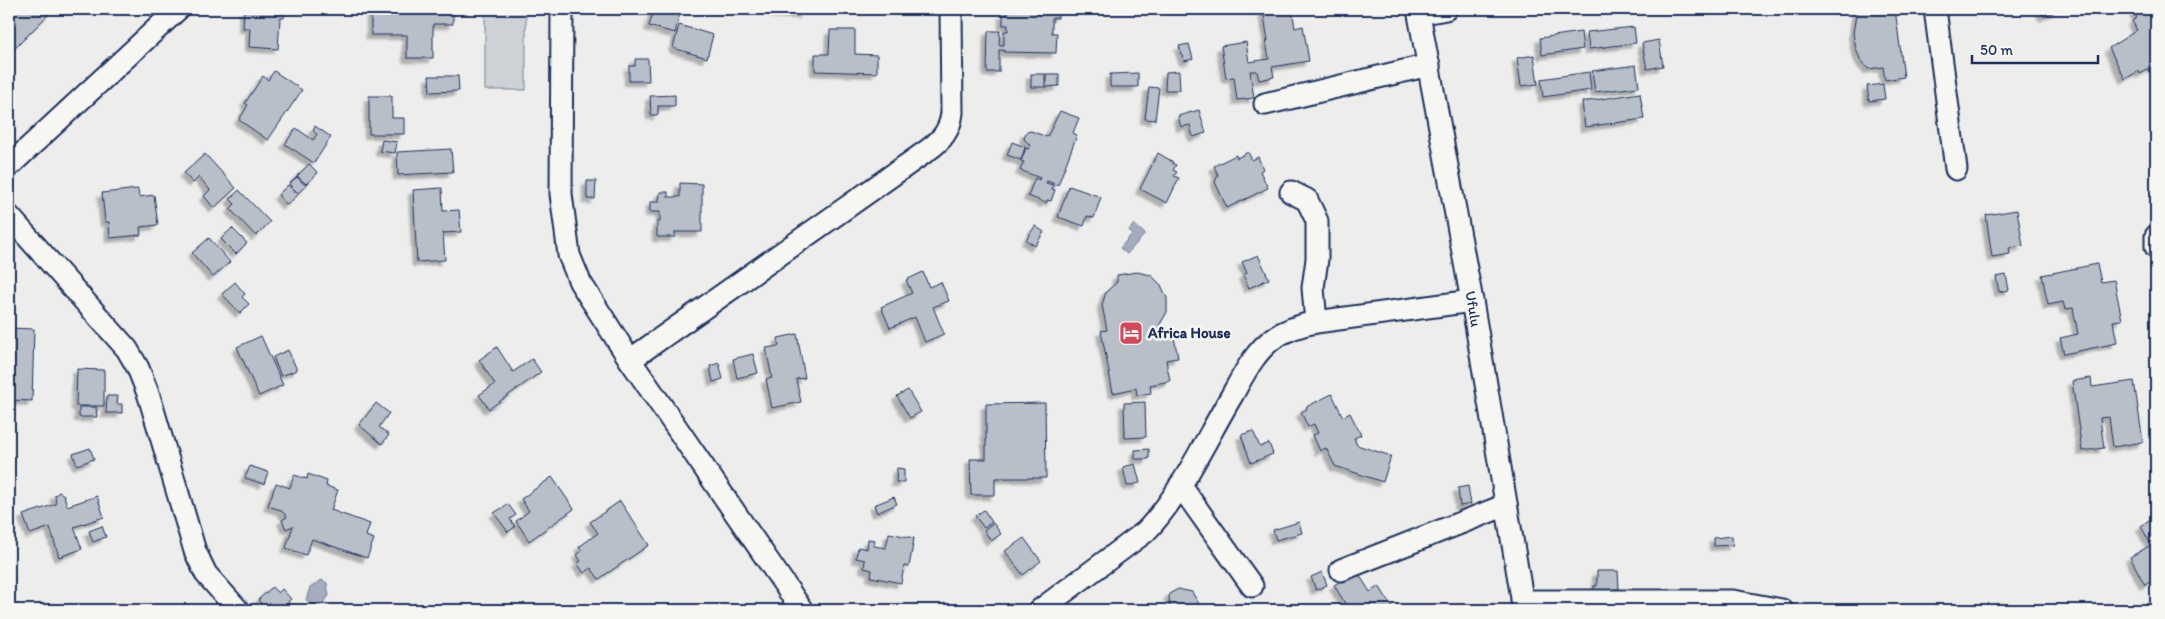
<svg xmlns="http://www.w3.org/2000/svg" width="2165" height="619" viewBox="0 0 2165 619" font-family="Itim,sans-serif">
	<defs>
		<filter id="shadow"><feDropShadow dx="-4.5" dy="4.5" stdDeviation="1" flood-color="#0004"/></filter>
	</defs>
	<rect width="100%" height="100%" fill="#edeeec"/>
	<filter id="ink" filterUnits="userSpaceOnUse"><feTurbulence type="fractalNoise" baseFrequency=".02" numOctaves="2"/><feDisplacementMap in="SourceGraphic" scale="10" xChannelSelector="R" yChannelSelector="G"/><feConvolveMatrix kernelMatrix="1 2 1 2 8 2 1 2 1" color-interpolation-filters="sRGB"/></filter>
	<g filter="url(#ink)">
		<rect fill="#ced2d7" stroke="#74809a" x="485" y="10" width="41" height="80"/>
		<g fill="#a5acbc" stroke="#6e7a96">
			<path d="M1134,224L1145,234L1127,254L1120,248L1132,234L1129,230Z"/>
			<path d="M322,580L327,583L329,596L318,608L306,600L310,587Z"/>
		</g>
		<g fill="#b9bfc8" stroke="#1b2f5e" filter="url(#shadow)">
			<path d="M12,9H54L15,48L9,42V12Z"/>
			<path d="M253,9H285L284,18H280L278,49L249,47L250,28H243L244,10Z"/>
			<path d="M371,9H453V24H433V58H407V35H371Z"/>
			<path d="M654,9H681L675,33L649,26Z"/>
			<path d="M777,9H804V14L776,13Z"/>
			<path d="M1008,9H1058V18H1052V33H1057L1056,53L1004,52V50H999V72H987L988,31H1000L999,45H1004V31H1008V25H1003V14H1008Z"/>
			<path d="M1263,9H1292L1295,28L1303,26L1309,61L1272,67L1274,77L1259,80L1257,71H1250L1254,98L1237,100L1234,77L1226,78L1221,46L1246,42L1249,62L1269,59L1266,41H1268Z"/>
			<path d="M1857,9H1895L1904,77L1885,80L1883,67L1868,69L1861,61L1856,49L1853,33Z"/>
			<path d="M2040,9H2059L2044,17Z"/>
			<path d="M2133,9H2156V68L2155,66L2140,74L2139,71L2125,79L2109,48L2137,30L2132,21L2137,18Z"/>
			<path d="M679,25L713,35L707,58L673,48Z"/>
			<path d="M1634,27L1636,43L1589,49L1587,32Z"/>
			<path d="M830,30H855V54L877,55V73L815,71V54H829Z"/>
			<path d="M1581,32L1583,49L1542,55L1540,38Z"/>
			<path d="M1659,40L1663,66L1647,69L1642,43Z"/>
			<path d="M1189,44L1193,59L1184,61L1179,46Z"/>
			<path d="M1534,55L1538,84L1521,86L1517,58Z"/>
			<path d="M635,59H648L649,81H629V66H635Z"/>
			<path d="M1636,65L1639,87L1595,92L1592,71Z"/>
			<path d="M274,71L302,90L268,140L239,120L248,105L245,103L263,76L268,80Z"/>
			<path d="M1179,71L1180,90H1165L1166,72Z"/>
			<path d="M1589,72L1591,90L1543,97L1541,79Z"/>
			<path d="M1138,73V87H1110V74Z"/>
			<rect x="1031" y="74" width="14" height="13"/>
			<path d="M1046,74H1059V86L1046,87Z"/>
			<path d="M429,76H458L459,91L430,92Z"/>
			<path d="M1883,84L1885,99L1869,101L1867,86Z"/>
			<path d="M1149,87L1159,88L1155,120L1145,119Z"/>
			<path d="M1640,93L1644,119L1585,127L1582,102Z"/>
			<path d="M675,95V106H658V115H651L650,96Z"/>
			<path d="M369,96H392V118H404V134H369Z"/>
			<path d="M1199,110L1206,133L1193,137L1190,125L1181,127L1178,116Z"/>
			<path d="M1060,111L1079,118L1073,133L1077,135L1058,185L1047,181L1046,183L1053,185L1052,189L1055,190L1051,201L1047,200L1046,203L1028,196L1035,178L1039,180L1040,178L1020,170L1024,162L1021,161L1026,148L1029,149L1030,145L1024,139L1026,132L1031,131L1047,137Z"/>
			<path d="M315,126L331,137L314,163L285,144L296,128L313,140L317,134L313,131Z"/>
			<path d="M382,140L397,142L395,153L380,151Z"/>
			<path d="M1012,142L1025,147L1021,160L1007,155Z"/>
			<path d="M451,149L453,172L398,175L397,152Z"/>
			<path d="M1248,152L1252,160L1258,157L1263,169L1260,171L1268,188L1227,208L1215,182L1218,175L1214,166L1236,155L1237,158Z"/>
			<path d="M1158,153L1173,162L1172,163L1176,165L1173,170L1177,172L1174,176L1179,178L1167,203L1140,189Z"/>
			<path d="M205,154L236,188L214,208L204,196L210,190L199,177L193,183L184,173Z"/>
			<path d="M309,164L318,173L306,184L297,176Z"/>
			<path d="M297,177L306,186L298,193L289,184Z"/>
			<path d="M587,181H596L595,199H587Z"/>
			<path d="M680,183L702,184V232H675V237H657V222H660V212H650V202H659L660,192H668V197H680Z"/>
			<path d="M288,185L298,195L287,205L278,195Z"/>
			<path d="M1069,186L1101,197L1094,218L1087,216L1084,226L1058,217Z"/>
			<path d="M442,188L443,211L459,210L461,232L443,233L445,260L417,262L413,190Z"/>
			<path d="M138,189L139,197L154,195L158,225L140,227L141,235L110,238L109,222H105L102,193Z"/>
			<path d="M239,190L270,222L256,236L230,209L235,204L230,199Z"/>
			<path d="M2017,210L2023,246L2009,248L2010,254L1992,257L1986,215Z"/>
			<path d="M1035,226L1044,232L1035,246L1026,240Z"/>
			<path d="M232,228L247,243L236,254L221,239Z"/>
			<path d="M209,238L230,262L213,277L192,253Z"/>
			<path d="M1258,255L1269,279L1249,288L1243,275L1247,273L1242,262Z"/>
			<path d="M2097,264L2101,282L2114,280L2122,320L2113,321L2117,343L2064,354L2060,338L2078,334L2073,308L2065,309L2063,302L2048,305L2042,275Z"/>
			<path d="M923,272L929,287L941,282L949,301L933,307L944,334L925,342L915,317L890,328L881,307L912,293L906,280Z"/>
			<path d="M1137,272L1151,275L1161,285L1167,298V312L1159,326L1161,334L1173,332L1178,358L1166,360L1170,381L1150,385L1151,393L1137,395L1136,388L1113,393L1101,331L1107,330L1102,305L1106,292L1117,282V275Z"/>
			<path d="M2006,275L2009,290L1999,292L1996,277Z"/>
			<path d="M235,282L245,294L242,297L249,304L240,313L222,294Z"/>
			<path d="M9,328L34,329L32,401L9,400Z"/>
			<path d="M797,334L805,378L796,379L801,402L772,408L766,379L772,378L766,348L779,346L778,338Z"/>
			<path d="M261,336L283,385L259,396L237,347Z"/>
			<path d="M497,347L513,372L532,359L541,372L489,409L479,395L495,384L479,360Z"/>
			<path d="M288,350L297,370L281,376L273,357Z"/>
			<path d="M753,354L758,373L737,378L733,359Z"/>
			<path d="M719,363L723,379L713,382L710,366Z"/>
			<path d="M77,369L104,370V406H76Z"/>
			<path d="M2091,378L2092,387L2134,381L2143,442L2113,447L2109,417L2100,418L2104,448L2082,451L2072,381Z"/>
			<path d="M908,390L921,412L910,418L897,396Z"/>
			<path d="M1332,394L1343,417L1350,413L1361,435L1354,438L1357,445L1391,456L1383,482L1335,466L1326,448L1320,451L1313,435L1318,433L1314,424L1308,427L1301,412L1307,409L1306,407Z"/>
			<path d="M107,396H118L117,404H122V413H106Z"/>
			<path d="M1145,402L1146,437L1125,438L1124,403Z"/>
			<path d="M376,403L389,413L379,427L389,435L382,444L359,425Z"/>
			<path d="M1045,403L1046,478H995V495H971L970,459H986V404Z"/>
			<path d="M79,407H96L97,417H79Z"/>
			<path d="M1253,431L1260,447L1269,443L1273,454L1251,463L1241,435Z"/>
			<path d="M90,448L94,459L77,465L73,454Z"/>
			<path d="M1149,449V459H1135V450Z"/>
			<path d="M1135,464L1140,483L1127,486L1123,467Z"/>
			<path d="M250,466L268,472L264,484L245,478Z"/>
			<path d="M897,468L904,469V482H896Z"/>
			<path d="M308,474L327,481L326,486L338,490L331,510L370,524L366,536L374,539L367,558L312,539L306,555L286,548L293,526L286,529L282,520L287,517L281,510L268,506L276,483L290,488L294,475L307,479Z"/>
			<path d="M552,477L574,509L529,541L516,521L529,511L521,499Z"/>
			<path d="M1468,486L1471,504L1460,506L1458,488Z"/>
			<path d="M59,492L64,495L67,506L97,496L104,517L74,527L82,549L59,557L50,527L30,534L23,515L56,504L55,495Z"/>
			<path d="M894,497L897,504L877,513L874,505Z"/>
			<path d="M620,501L649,545L599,579L591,568L584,573L577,563L581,561L577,555L582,551L579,547L598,533L590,522Z"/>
			<path d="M508,504L516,515L510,519L515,527L508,532L494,513Z"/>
			<path d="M984,510L992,522L984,528L975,516Z"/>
			<path d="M2156,517V578L2145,585L2130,557L2151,545L2141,526Z"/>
			<path d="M1299,522L1302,533L1276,540L1273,530Z"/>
			<path d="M993,523L1001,534L991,541L984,530Z"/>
			<path d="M102,526L106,537L93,542L89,531Z"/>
			<path d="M889,533L914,538L909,567L904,566L901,583L871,577L872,570L864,568L865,560L856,558L858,547L867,549L868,539L875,540L874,546L886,548Z"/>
			<path d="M1732,536L1733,545L1714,546V538Z"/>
			<path d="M1024,538L1041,561L1023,575L1005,551Z"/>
			<path d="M1357,571L1370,592L1379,586L1394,610H1349L1334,585Z"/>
			<path d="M1597,571H1618L1619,589H1614V610L1594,609V586H1597Z"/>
			<path d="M1322,572L1327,585L1316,590L1311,577Z"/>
			<path d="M272,587L278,593L282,589L291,599L288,602L295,610H268L258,600Z"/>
			<path d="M1178,589L1192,592L1199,604L1198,610H1145V607H1170L1169,594Z"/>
		</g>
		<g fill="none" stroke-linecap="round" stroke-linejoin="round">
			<g stroke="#1b2f5e" stroke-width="25">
				<g id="minor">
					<path d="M562,9L561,194L569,255L580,282L630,360L802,610"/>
					<path id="s1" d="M1418,9L1472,301L1524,610"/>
					<path d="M1935,9L1956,169"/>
					<path d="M1419,14L1446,9"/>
					<path d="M1265,104L1429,65"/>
					<path d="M9,166L178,9"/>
					<path d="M1291,192L1307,200L1317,221V259L1313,288L1316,322"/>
					<path d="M9,216L127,349L138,368L149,396L195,551L206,574L238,610"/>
					<path d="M2156,236V247"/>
					<path d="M630,360L928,150C942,140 950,130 952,113L951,9"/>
					<path d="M1180,485L1252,586"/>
					<path d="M1341,570L1506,505"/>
					<path d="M1522,601H1733L1782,610"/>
					<path d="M1040,610L1145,532C1179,498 1206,439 1231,397C1243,376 1254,352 1274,338C1287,329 1301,325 1316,322L1472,301"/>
				</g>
			</g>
			<use href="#minor" stroke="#f6f6f2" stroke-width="21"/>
		</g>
	</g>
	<defs>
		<g id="hotel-square" transform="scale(1.25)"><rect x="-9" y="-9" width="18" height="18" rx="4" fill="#d1495b" stroke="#f6f6f2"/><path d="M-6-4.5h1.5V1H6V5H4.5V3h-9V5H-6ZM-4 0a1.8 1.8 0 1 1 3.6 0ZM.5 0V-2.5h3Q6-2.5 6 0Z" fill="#fff"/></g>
	</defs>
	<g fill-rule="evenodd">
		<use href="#hotel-square" x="1131" y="333"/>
	</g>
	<g text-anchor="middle" stroke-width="5" stroke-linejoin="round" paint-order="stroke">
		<g font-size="15" fill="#1b2f5e" stroke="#f6f6f2">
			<text dy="5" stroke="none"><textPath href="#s1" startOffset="305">Ufulu</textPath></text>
		</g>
		<g font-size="15" font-weight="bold" fill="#1b2f5e" stroke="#f6f6f2" text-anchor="start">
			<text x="1148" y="338">Africa House</text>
		</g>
	</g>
	<rect width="2165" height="619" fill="none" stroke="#f6f6f2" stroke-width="30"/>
	<rect x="15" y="15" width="2135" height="589" fill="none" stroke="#1b2f5e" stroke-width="2" filter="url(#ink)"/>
	<path d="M1972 55v8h126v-8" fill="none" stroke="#1b2f5e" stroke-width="2.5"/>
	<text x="1980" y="55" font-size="15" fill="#1b2f5e" stroke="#f6f6f2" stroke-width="4" paint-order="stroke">50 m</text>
</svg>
